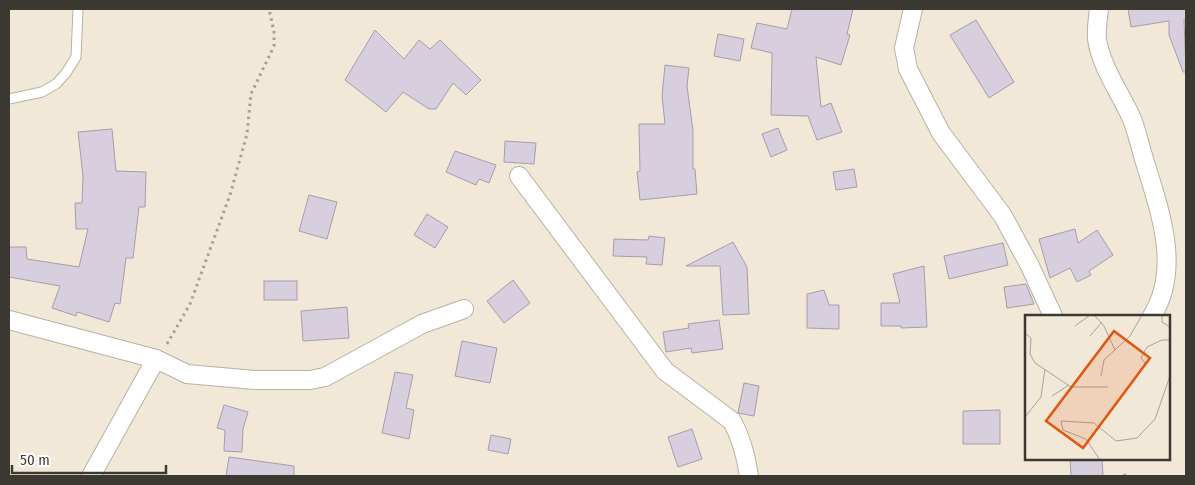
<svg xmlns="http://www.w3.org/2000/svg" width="1195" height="485" viewBox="0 0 1195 485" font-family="'Fira Sans Condensed',sans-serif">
	<rect width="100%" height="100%" fill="#f2e8d8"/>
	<g fill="#d7cede" stroke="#a69dac">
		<path d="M792,9H853L847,34L850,35L841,65L816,57L821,107L831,103L842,132L817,140L808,116L771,115L772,53L751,48L757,23L787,29Z"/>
		<path d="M1128,9H1186V19H1184L1186,72H1183L1169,35V21L1131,27Z"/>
		<path d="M976,20L1014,82L989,98L950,35Z"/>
		<path d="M375,30L404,59L419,40L430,49L440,40L481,80L466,95L453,83L436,109H429L403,92L386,112L345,80Z"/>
		<path d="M718,34L744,39L740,61L714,56Z"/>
		<path d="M665,65L689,68L687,86L693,131V169H695L697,194L640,200L637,172L640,171L639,124H665L662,96Z"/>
		<path d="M778,128L787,150L771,157L762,134Z"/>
		<path d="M112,129L116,171L146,172L145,207H139L133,258H126L120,304L115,303L109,322L77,312L76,316L52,308L60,286L9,277V247H26L27,259L79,267L88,229H76L75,203H82L83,176L78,132Z"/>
		<path d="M505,141L536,143L534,164L504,162Z"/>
		<path d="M455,151L496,165L489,183L479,179L476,185L446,172Z"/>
		<path d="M854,169L857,187L836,190L833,172Z"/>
		<path d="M309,195L337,202L327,239L299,231Z"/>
		<path d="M427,214L448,227L435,248L414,235Z"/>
		<path d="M1075,229L1078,243L1097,230L1113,255L1089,271L1091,275L1077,282L1070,268L1050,278L1039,239Z"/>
		<path d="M649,236L665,238L662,265L646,264L647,257L613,256L614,239L648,240Z"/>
		<path d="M733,242L747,267L749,314L723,315L720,266H686Z"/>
		<path d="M1003,243L1008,265L949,279L944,256Z"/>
		<path d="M924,266L927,327L901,328V326H881V303H900L893,274Z"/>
		<path d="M513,280L530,303L504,323L487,301Z"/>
		<rect x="264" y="281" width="33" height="19"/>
		<path d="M1026,284L1034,304L1007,308L1004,287Z"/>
		<path d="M824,290L829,305H839V329L807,328V294Z"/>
		<path d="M347,307L349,338L303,341L301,311Z"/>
		<path d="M719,320L723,349L692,353L691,348L666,352L663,332L689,328L688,324Z"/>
		<path d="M462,341L497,348L490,383L455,376Z"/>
		<path d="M395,372L413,375L406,408L414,410L409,439L382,433Z"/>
		<path d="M744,383L759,386L754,416L738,413Z"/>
		<path d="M224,405L248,412L243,429L242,452L224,451L225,430L217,428Z"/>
		<path d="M1000,410V444H963V411Z"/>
		<path d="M692,429L702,459L678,467L668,437Z"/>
		<path d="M491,435L511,439L508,454L488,450Z"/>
		<path d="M229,457L294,466V476H226Z"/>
		<path d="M1070,459H1102L1103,476H1071Z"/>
	</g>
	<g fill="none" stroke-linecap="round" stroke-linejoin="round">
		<g stroke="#bab0a1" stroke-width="11">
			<path id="service" d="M9,99L42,92L56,84L66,73L76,57L78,9"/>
		</g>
		<g stroke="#bab0a1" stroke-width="20">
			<g id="minor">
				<path d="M913,9L904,48L908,69L941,133L1003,216L1030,266L1053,316"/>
				<path d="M1099,9C1098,19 1096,29 1097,39C1101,67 1121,94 1132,119C1137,132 1140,146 1144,159C1159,209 1182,268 1152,316"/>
				<path d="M519,176L665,371L732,421C742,439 746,456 749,476"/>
				<path d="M9,320L156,359L187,374L255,380H310L325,377L422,324L464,309"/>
				<path d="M91,476L156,359"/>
			</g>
		</g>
		<g stroke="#a79f93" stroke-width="3" stroke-dasharray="2.5 4" stroke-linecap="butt">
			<path d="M167,344L190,304L230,195L247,134L251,94L274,46V32L269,9"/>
			<path d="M1124,476L1126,474"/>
		</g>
		<use href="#service" stroke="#fff" stroke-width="9"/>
		<use href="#minor" stroke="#fff" stroke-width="18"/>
	</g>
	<g transform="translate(1025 315)">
		<rect width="145" height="145" fill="#f2e8d8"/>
		<path fill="none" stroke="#a9a296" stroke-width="1" d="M69,0L79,11L90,35M137,0V7L145,12M50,11L65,0M0,18L6,23L5,39L10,48L46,72H83M65,21L77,7M121,49L116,43L122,32L137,25H145M76,61L79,45L105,21L117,0M27,81L44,70M0,102L16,82L20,54M75,145L61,124L38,115L36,106L69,108L91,126L112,123L130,104L145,61"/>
		<path fill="#df570e" fill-opacity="0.15" stroke="#df570e" stroke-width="2.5" d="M89,16L125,43L58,133L21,106Z"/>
		<rect width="145" height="145" fill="none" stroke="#3c3832" stroke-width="2.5"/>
	</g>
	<rect width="1195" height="485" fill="none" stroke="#3c3832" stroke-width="20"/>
	<path d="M12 465v8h154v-8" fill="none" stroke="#3c3832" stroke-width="2.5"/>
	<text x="20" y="465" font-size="15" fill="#3c3832" stroke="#ffffff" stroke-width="4" paint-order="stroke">50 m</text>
</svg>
